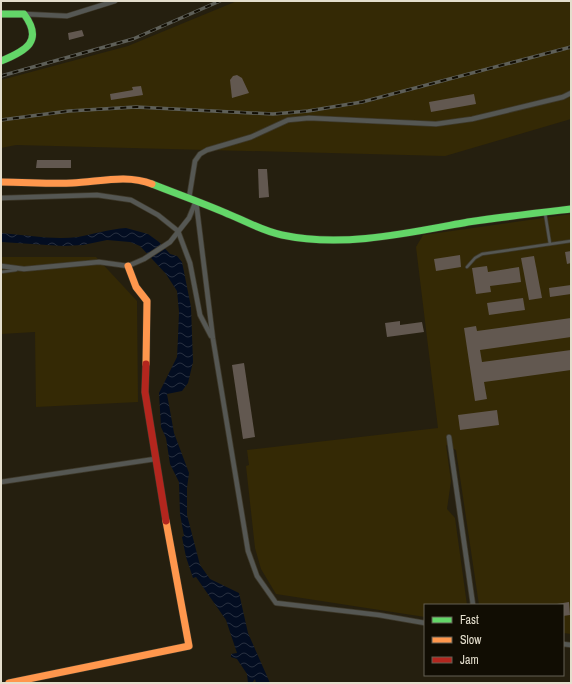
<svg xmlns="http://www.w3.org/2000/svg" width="572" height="684" viewBox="0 0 572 684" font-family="'Archivo Narrow',sans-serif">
	<defs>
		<pattern id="water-waves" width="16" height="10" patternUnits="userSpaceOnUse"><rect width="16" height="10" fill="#030d21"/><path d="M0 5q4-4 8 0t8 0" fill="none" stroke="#283040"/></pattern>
	</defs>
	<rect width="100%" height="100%" fill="#251f0f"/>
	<g fill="#342905">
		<path d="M237,1H571V119L445,156L16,145L1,148V80L128,46Z"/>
		<path d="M571,214V634L563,633V605H479L456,450L446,445L451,481L447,509L455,518L467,605H425V617L276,594L261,569L255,548L246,466L249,465L247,450L438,428L416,247L423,235Z"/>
		<path d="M1,257H96L137,301L138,402L36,407L35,332L1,334Z"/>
	</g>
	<path fill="url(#water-waves)" d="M126,228L148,234L159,242L170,254L177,256L182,262L191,307L193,362L188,383L182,391L167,394L174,433L189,473L187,488V515L200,565L210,579L239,593L248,633L270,683H256L255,679L252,683H248L247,674L237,659L231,657V654L237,653L226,620L196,577L193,578L186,557L182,537L184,536L180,514L179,482L170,464L166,438L161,427L159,393L177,357L178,337L179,312L177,291L166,274L140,246L130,242L107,240L83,245L63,246L1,242V233C26,235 53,240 78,237C94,234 110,229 126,228Z"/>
	<g fill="#625850">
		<path d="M82,30L84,36L69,40L68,33Z"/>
		<path d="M237,75L242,78L249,93L232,98L230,80L233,76Z"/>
		<path d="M141,86L143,95L111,100L110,94L133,90L132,87Z"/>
		<path d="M474,94L476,104L431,112L429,102Z"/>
		<path d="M37,160H71V168H36Z"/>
		<path d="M258,169H267L269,197L259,198Z"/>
		<path d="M571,251V263L567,264L565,252Z"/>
		<path d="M460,255L461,267L436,271L434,259Z"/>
		<path d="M534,256L542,298L529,300L521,258Z"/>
		<path d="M487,266L488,272L519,267L521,282L490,286L491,292L476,294L472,268Z"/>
		<path d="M571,285V294L550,297L549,288Z"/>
		<path d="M523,298L525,310L489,315L487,303Z"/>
		<path d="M571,318V337L480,350L482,362L571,350V370L484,382L487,399L475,401L464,328L476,326L477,331Z"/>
		<path d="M400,321V325L422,322L424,332L387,337L385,323Z"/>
		<path d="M244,363L255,437L243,439L232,365Z"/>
		<path d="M497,410L499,425L460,430L458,415Z"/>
		<path d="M569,602L570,615L563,616V605L557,604Z"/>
	</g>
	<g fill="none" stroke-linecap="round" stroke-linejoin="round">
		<g stroke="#3e392b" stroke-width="4">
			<g id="lane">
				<path d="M545,213L550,244"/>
				<path d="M467,267L475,258L482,254L571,241"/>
				<path d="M1,272L16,270"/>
			</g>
		</g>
		<g stroke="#3e392b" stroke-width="6">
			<g id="street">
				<path d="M24,14L67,16L115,1"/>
				<path d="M1,198L97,195L131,200L158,215L178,231L190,263L200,315L211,336"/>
				<path d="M189,198L195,161L200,154L207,150L251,137L288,120L309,118L436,124L472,119L563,97L571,93"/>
				<path d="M196,201L213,339L248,551L257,576L276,603L379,615L425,623"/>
				<path d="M1,266L24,269L99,262L128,266L144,259L170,242L189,218L196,201"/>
				<path d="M449,437L473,605"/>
				<path d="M1,482L155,459"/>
				<path d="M563,644L571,645"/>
			</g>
		</g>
		<g stroke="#3e392b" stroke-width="8">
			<g id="fast">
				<path d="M1,14H24C44,41 26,51 1,61"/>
				<path d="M152,184C177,194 203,203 228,214C246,221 262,231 282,235C343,248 408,233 468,222C502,217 537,213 571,209"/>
			</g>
		</g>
		<g stroke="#3e392b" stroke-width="8">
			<g id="slow">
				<path d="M1,182C25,182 49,184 72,183C99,182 126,174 152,184"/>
				<path d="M128,266L136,287L147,301L146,364"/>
				<path d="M9,683L189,646L166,521"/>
			</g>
		</g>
		<g stroke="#3e392b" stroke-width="8">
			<path id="jam" d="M146,364L145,392L166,521"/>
		</g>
		<use href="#lane" stroke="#555753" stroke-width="2.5"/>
		<use href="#street" stroke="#555753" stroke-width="4.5"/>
		<use href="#fast" stroke="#63d668" stroke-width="7"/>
		<use href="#slow" stroke="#ff974d" stroke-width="7"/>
		<use href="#jam" stroke="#b3261e" stroke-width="7"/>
		<g stroke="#5e5f58" stroke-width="3.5">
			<g id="rail">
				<path d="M1,76L133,39L220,1"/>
				<path d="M1,120L69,111L136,107L273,114L308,111L362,102L571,47"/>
			</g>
		</g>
		<use href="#rail" stroke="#110d03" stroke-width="2" stroke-dasharray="6" stroke-linecap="butt"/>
	</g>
	<rect width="572" height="684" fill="none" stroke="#e4decd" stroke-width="4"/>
	<rect x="424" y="604" width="140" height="72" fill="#110d03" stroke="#656154"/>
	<rect x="432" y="617" width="20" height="6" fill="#63d668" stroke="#656154"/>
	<text x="460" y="624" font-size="12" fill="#e4decd">Fast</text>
	<rect x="432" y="637" width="20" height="6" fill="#ff974d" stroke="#656154"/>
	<text x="460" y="644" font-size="12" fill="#e4decd">Slow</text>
	<rect x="432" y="657" width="20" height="6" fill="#b3261e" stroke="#656154"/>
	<text x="460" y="664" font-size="12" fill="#e4decd">Jam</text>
</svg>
